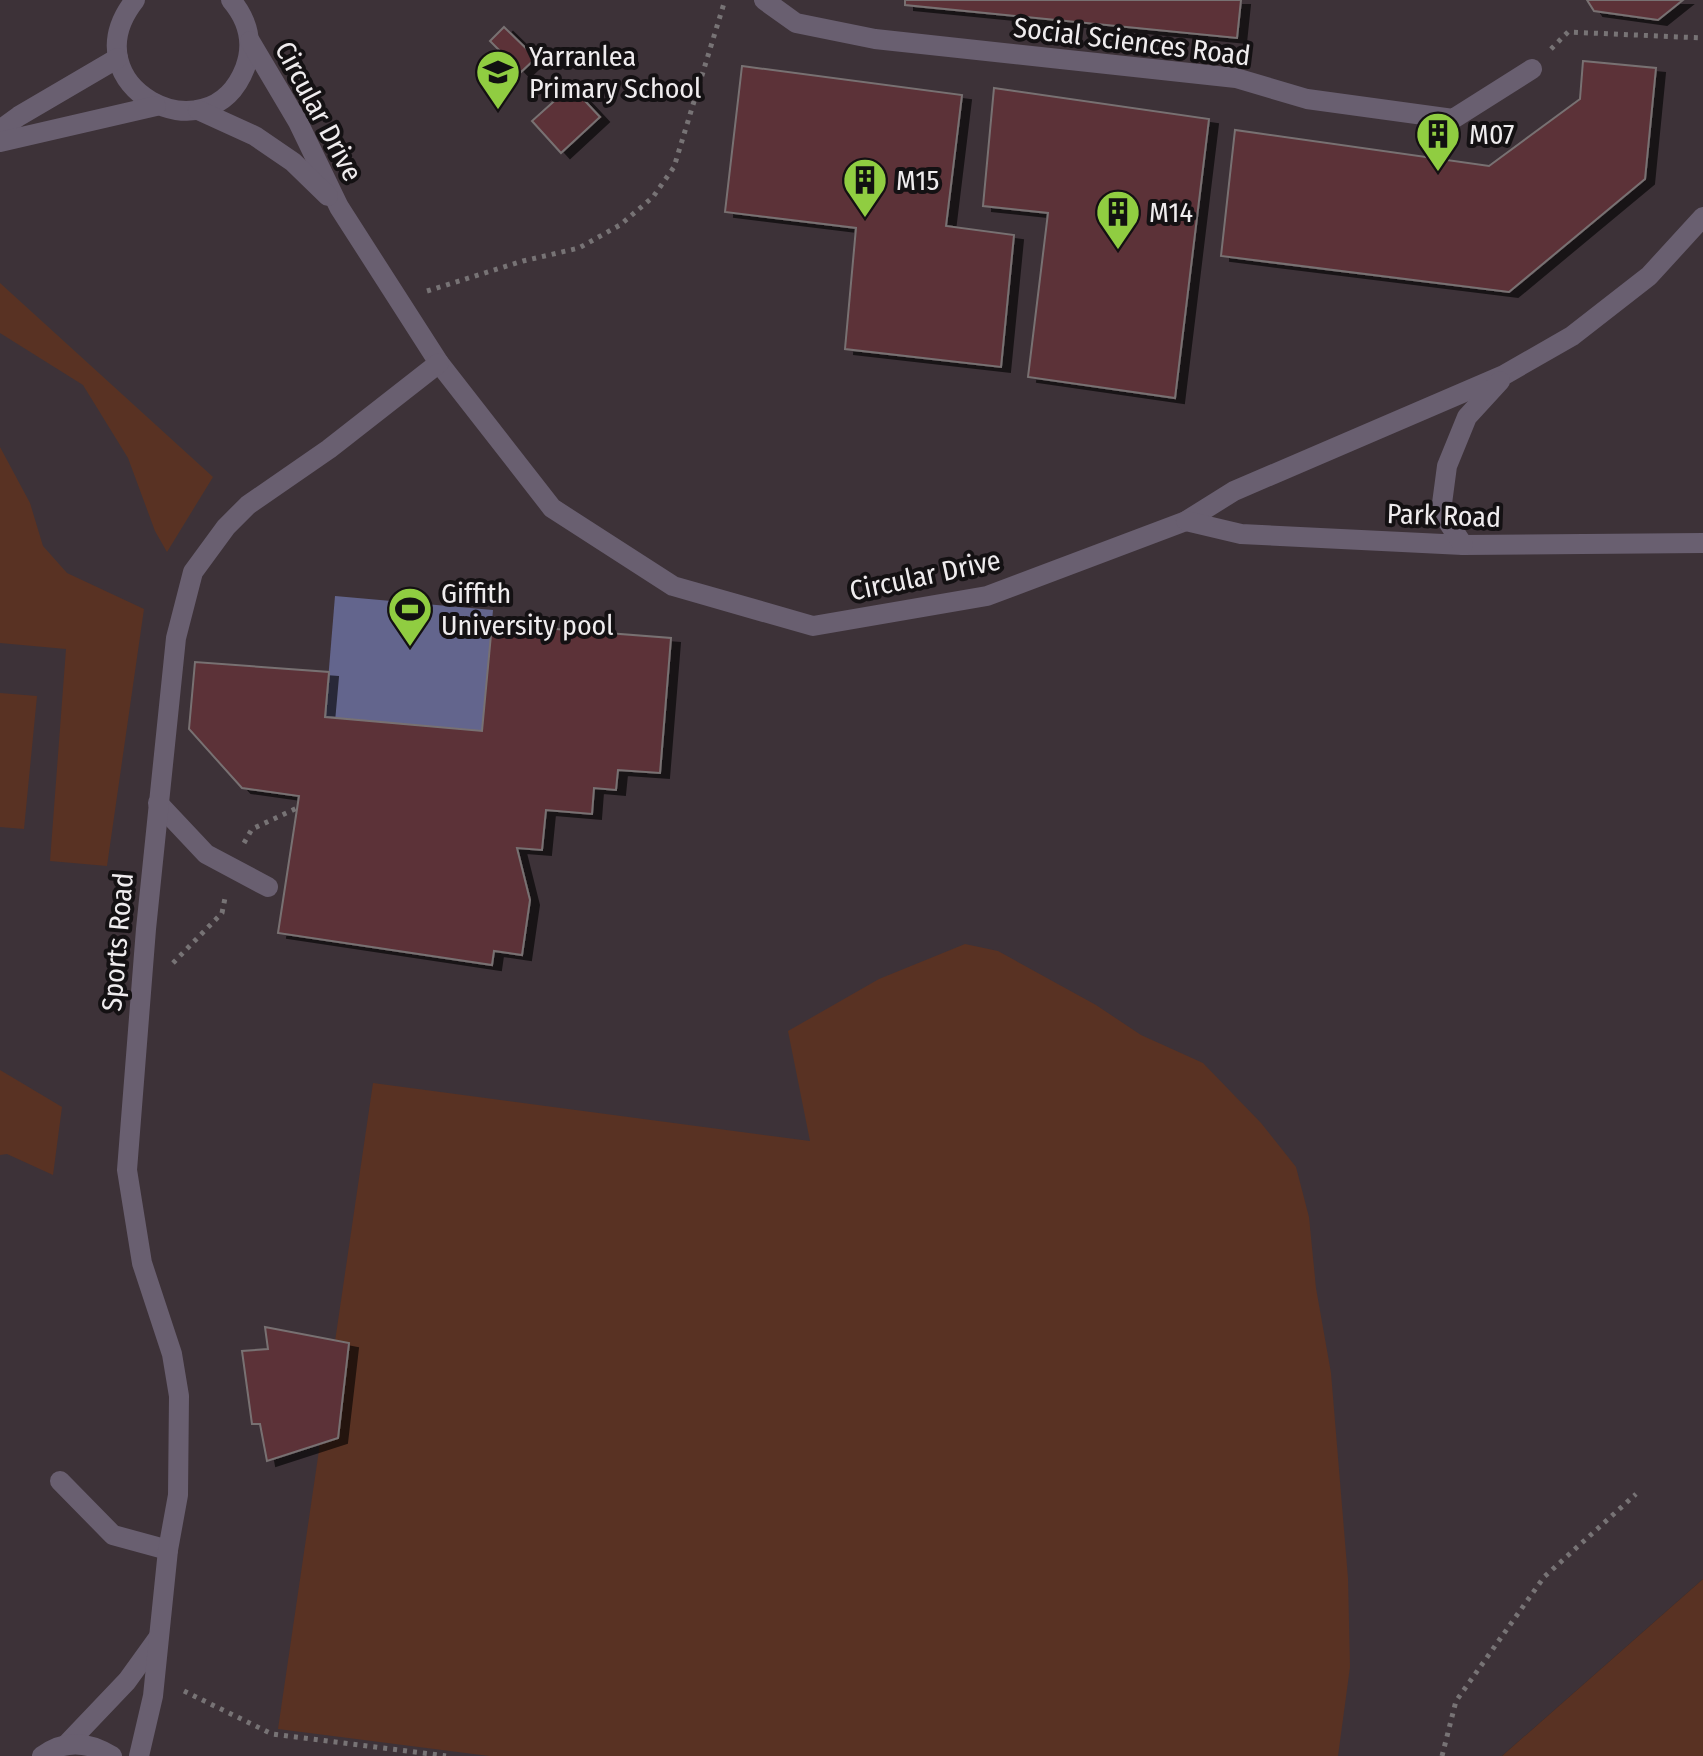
<svg xmlns="http://www.w3.org/2000/svg" width="1703" height="1756" viewBox="0 0 1703 1756" font-family="'Fira Sans Condensed',sans-serif">
	<defs>
		<filter id="shadow"><feDropShadow dx="9" dy="5" stdDeviation="0" flood-color="#0009"/></filter>
	</defs>
	<rect width="100%" height="100%" fill="#2d282b"/>
	<path fill="#3d3238" d="M0,0H1703V1579L1502,1756H0Z"/>
	<g fill="#593223">
		<path d="M0,283L213,477L167,552L155,531L128,458L83,385L0,333Z"/>
		<path d="M0,447L30,503L43,546L67,573L144,609L107,866L50,861L66,649L0,643Z"/>
		<path d="M0,693L37,696L24,829L0,827Z"/>
		<path d="M965,944L998,951L1096,1005L1141,1035L1203,1063L1261,1123L1296,1167L1309,1217L1316,1288L1331,1373L1348,1578L1350,1667L1338,1756H489L278,1729L373,1083L810,1141L788,1031L879,979Z"/>
		<path d="M0,1070L62,1107L53,1175L7,1154L0,1155Z"/>
		<path d="M1703,1579V1756H1502Z"/>
	</g>
	<path fill="#63658d" d="M335,596L493,610L482,731L325,717Z"/>
	<g fill="#5c3138" stroke="#787172" stroke-width="2" filter="url(#shadow)">
		<path d="M905,0H1241L1237,38L905,5Z"/>
		<path d="M1587,0H1683L1658,20L1594,11Z"/>
		<path d="M504,27L536,58L521,72L490,41Z"/>
		<path d="M1583,61L1656,68L1645,179L1509,292L1221,256L1235,130L1489,166L1580,99Z"/>
		<path d="M742,66L962,95L946,226L1014,235L1001,367L845,349L856,228L725,212Z"/>
		<path d="M571,86L600,117L561,153L532,121Z"/>
		<path d="M994,88L1209,119L1175,398L1028,377L1048,213L983,206Z"/>
		<path d="M492,624L671,638L660,773L618,770L616,790L594,788L592,814L546,810L542,850L517,848L530,900L522,955L494,951L492,965L278,933L299,796L242,788L189,729L195,662L329,672L325,717L482,731Z"/>
		<path d="M265,1327L349,1343L338,1438L267,1461L260,1424H252L242,1351L268,1349Z"/>
	</g>
	<g fill="none" stroke-linecap="round" stroke-linejoin="round">
		<g stroke="#777375" stroke-width="5" stroke-dasharray="4 6" stroke-linecap="butt">
			<path d="M1551,49L1568,32L1703,38"/>
			<path d="M427,291L523,261L579,248L620,225L653,197L674,167L725,0"/>
			<path d="M244,843L252,829L297,808"/>
			<path d="M173,963L222,913L225,898"/>
			<path d="M184,1691L272,1734L446,1756"/>
			<path d="M1442,1756L1456,1701L1544,1577L1636,1494"/>
		</g>
		<g stroke="#695f70" stroke-width="20">
			<path d="M135,0C67,86 209,161 245,68C254,44 248,20 231,0"/>
			<path d="M764,0L796,23L875,39L1236,78L1307,99L1453,119L1532,69"/>
			<path d="M250,41L298,122L339,207L439,363L552,508L673,586L813,626L987,596L1186,521L1234,491L1504,375L1572,336L1649,276L1703,217"/>
			<path d="M198,110L255,136L293,162L328,196"/>
			<path d="M0,130L19,116L118,58"/>
			<path d="M0,142L156,106"/>
			<path d="M1186,521L1241,534L1463,545L1703,543"/>
			<path d="M1463,545L1441,511L1447,466L1467,417L1500,381"/>
			<path d="M158,803L206,854L268,887"/>
			<path d="M60,1481L113,1535L168,1550"/>
			<path d="M67,1744L127,1681L158,1638"/>
			<path d="M42,1756C65,1739 89,1742 112,1756"/>
			<path d="M139,1756L153,1696L168,1550L178,1495L179,1396L172,1354L142,1263L127,1170L146,929L176,638L193,572L226,527L248,505L329,449L439,363"/>
		</g>
	</g>
	<defs>
		<g id="school-pin" transform="scale(2.3)"><path d="M0 17L-7.5 6A9.5 9.5 0 1 1 7.5 6Z" fill="#90cd41" stroke="#141113"/><path d="M0-5L7-2L0 1L-7-2ZM-4 1L0 2.5L4 1V4Q0 6-4 4Z" fill="#111"/></g>
		<g id="building-pin" transform="scale(2.3)"><path d="M0 17L-7.5 6A9.5 9.5 0 1 1 7.5 6Z" fill="#90cd41" stroke="#141113"/><path d="M-4-6H4V6H1V3H-1V6H-4ZM-2.5-4.3h1.7v1.8h-1.7ZM.8-4.3h1.7v1.8H.8ZM-2.5-1h1.7V.8h-1.7ZM.8-1h1.7V.8H.8Z" fill="#111"/></g>
		<g id="stadium-pin" transform="scale(2.3)"><path d="M0 17L-7.5 6A9.5 9.5 0 1 1 7.5 6Z" fill="#90cd41" stroke="#141113"/><path d="M0-5a6.5 5 0 1 0 0 10a6.5 5 0 1 0 0-10ZM-3.5-1.8h7v3.6h-7Z" fill="#111"/></g>
	</defs>
	<g fill-rule="evenodd">
		<use href="#school-pin" x="498" y="72"/>
		<use href="#building-pin" x="1438" y="134"/>
		<use href="#building-pin" x="865" y="180"/>
		<use href="#building-pin" x="1118" y="212"/>
		<use href="#stadium-pin" x="410" y="609"/>
	</g>
	<g text-anchor="middle" stroke-width="8" stroke-linejoin="round" paint-order="stroke">
		<g font-size="28" fill="#efecee" stroke="#141113">
			<text transform="translate(1132 41) rotate(7)" y="10">Social Sciences Road</text>
			<text transform="translate(319 111) rotate(62)" y="10">Circular Drive</text>
			<text transform="translate(1444 515) rotate(2)" y="10">Park Road</text>
			<text transform="translate(925 575) rotate(-12)" y="10">Circular Drive</text>
			<text transform="translate(117 942) rotate(-85)" y="10">Sports Road</text>
		</g>
		<g font-size="28" fill="#efecee" stroke="#141113" text-anchor="start">
			<text x="529" y="66">Yarranlea<tspan x="529" dy="32">Primary School</tspan></text>
			<text x="1469" y="144">M07</text>
			<text x="896" y="190">M15</text>
			<text x="1149" y="222">M14</text>
			<text x="441" y="603">Giffith<tspan x="441" dy="32">University pool</tspan></text>
		</g>
	</g>
</svg>
